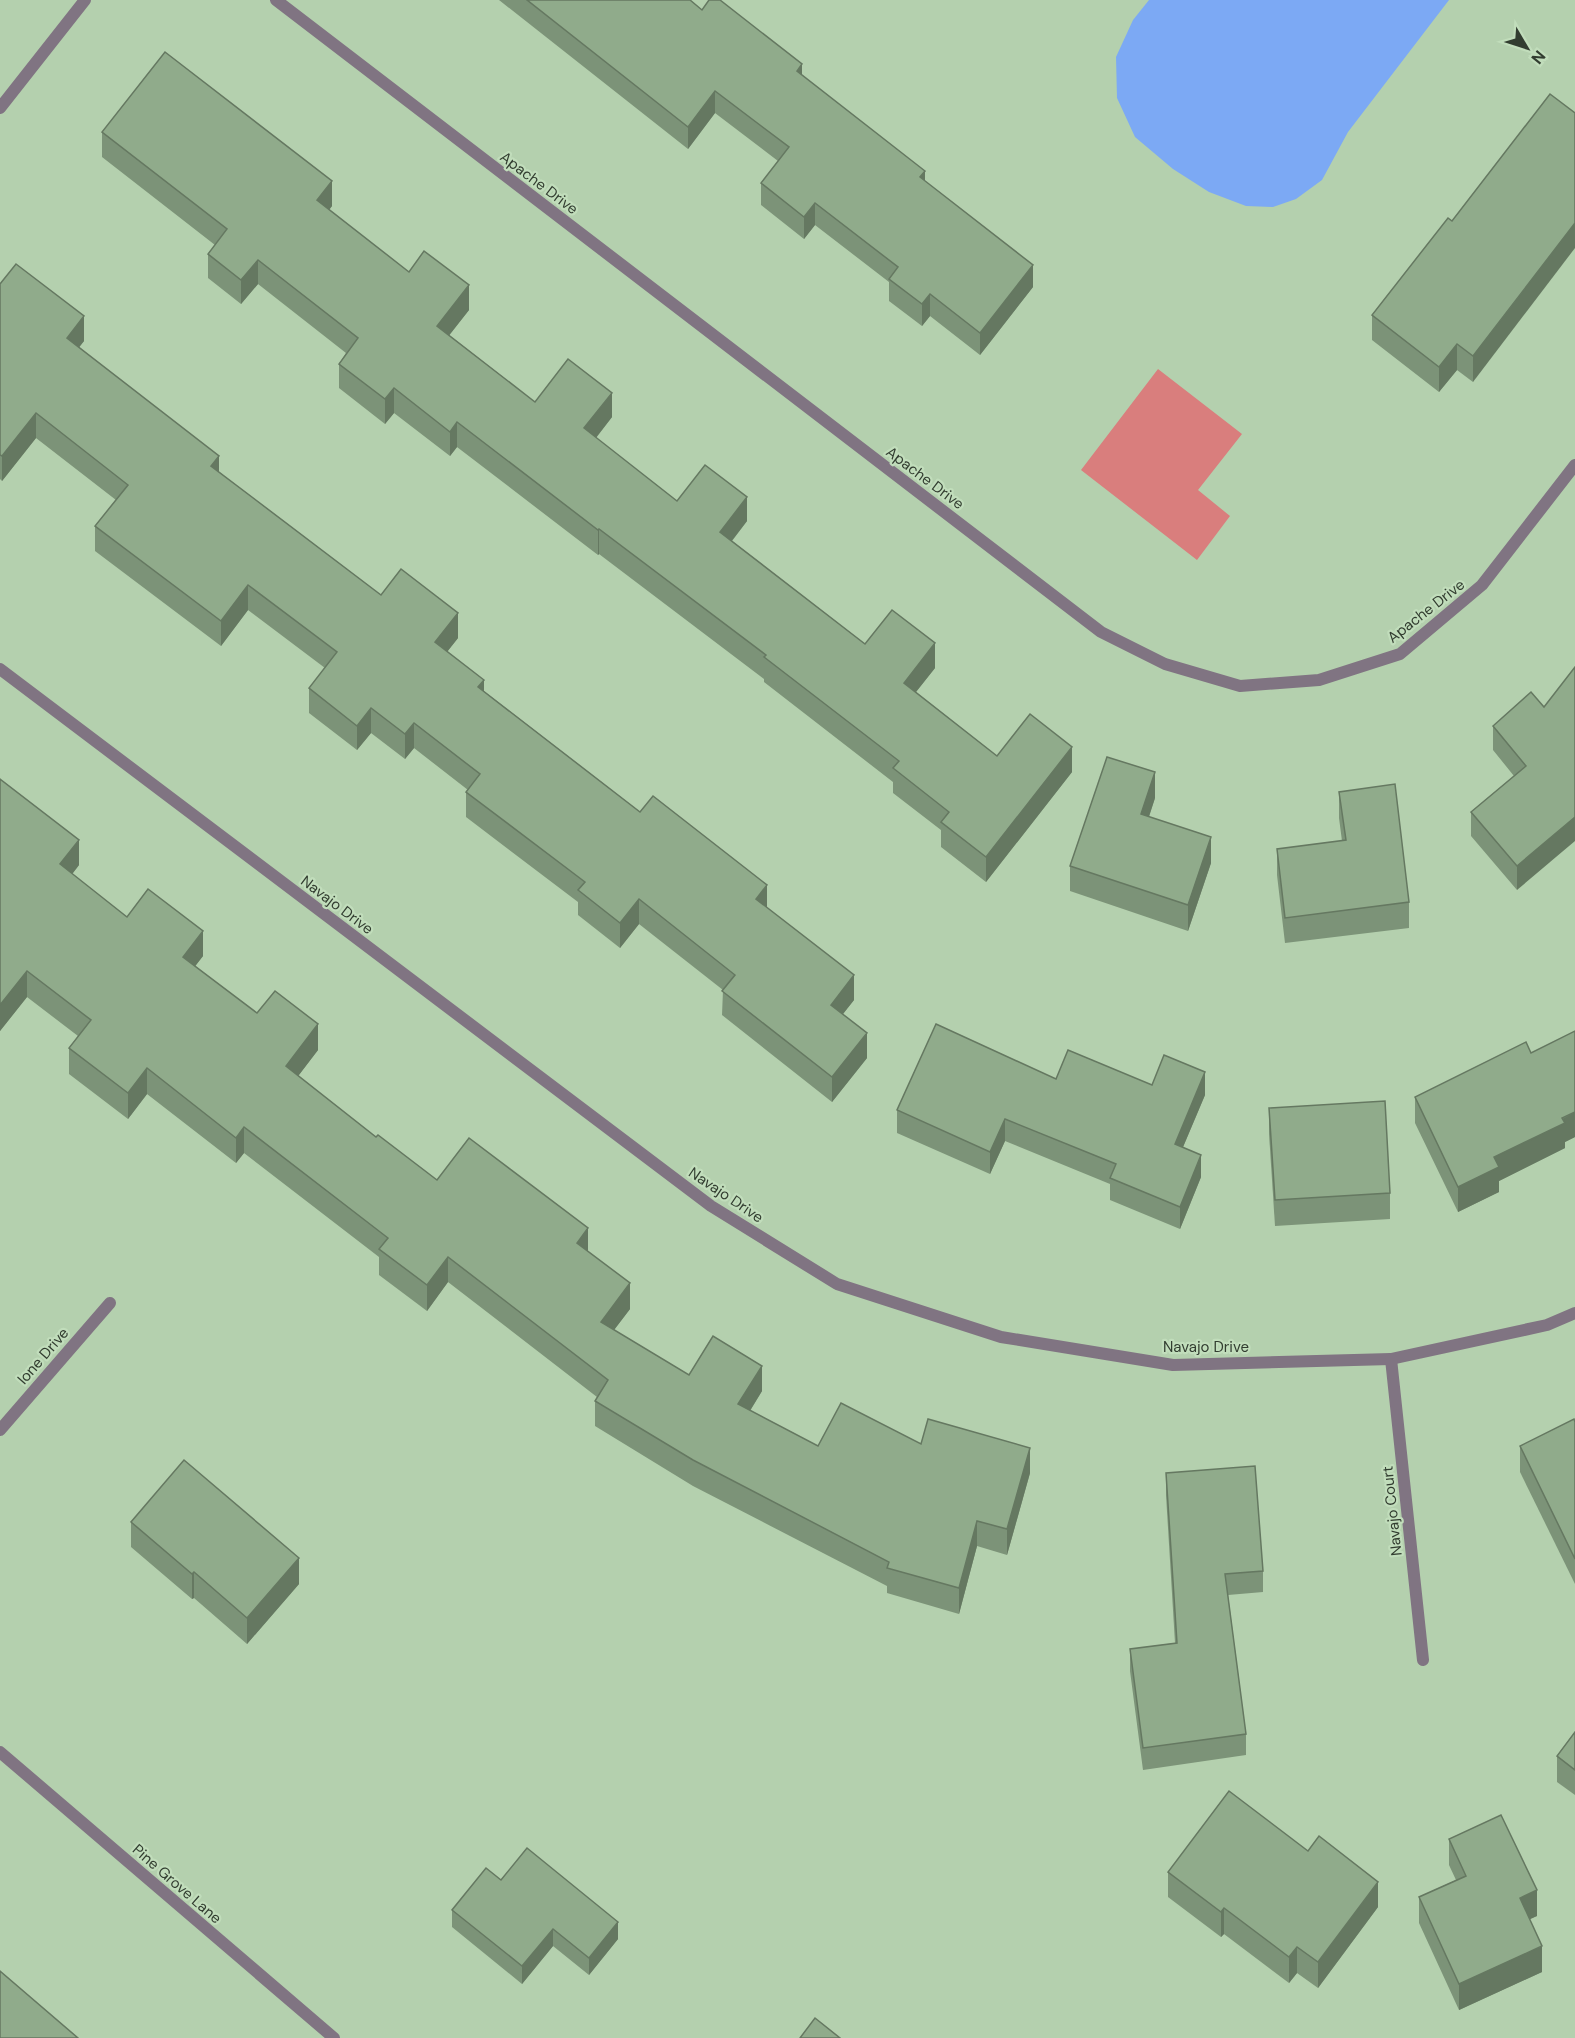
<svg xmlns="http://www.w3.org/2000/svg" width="1575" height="2038" viewBox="0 0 1575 2038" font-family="'DM Sans',sans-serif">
	<rect width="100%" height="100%" fill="#b4d0ae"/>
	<path fill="#d97e7d" d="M1158,369L1242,434L1198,490L1230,516L1197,560L1081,470Z"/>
	<path fill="#7ca9f4" d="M1149,0H1449L1348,132L1322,180L1296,199L1273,207L1246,206L1209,192L1173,169L1135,137L1117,98L1116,57L1133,20Z"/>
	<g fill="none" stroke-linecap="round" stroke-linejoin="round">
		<g stroke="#807482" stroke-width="12">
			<path d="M276,0L1101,632L1165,664L1240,686L1319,680L1400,654L1482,585L1575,465"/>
			<path d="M0,108L85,0"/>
			<path d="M0,669L711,1206L837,1284L1001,1337L1173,1365L1391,1359L1547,1325L1575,1313"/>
			<path d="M1391,1359L1423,1660"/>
			<path d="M0,1430L110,1303"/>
			<path d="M0,1752L334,2038"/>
		</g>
	</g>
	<g fill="#7c9378">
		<path d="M499,0H690L702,10L802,75L925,181L1033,287L980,355L930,316L922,326L889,301V282L815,225L804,239L761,205V183L778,161L715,113L688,149Z"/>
		<path d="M1550,94L1473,382L1457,370L1439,392L1372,340V315L1452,221Z"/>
		<path d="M102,132L332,206L329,210L409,272L469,310L449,335L535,402L612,417L596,438L677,501L747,521L732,541L865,644L935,668L916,692L997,756L1072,772L986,882L941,847V830L893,793V782L764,682V679L599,554L598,555L457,447L450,456L394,413L385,424L339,388V364L346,353L258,284L241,304L208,278V254L215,245L102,157Z"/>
		<path d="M0,284L84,341L79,347L219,472L381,595L458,638L447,652L484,691L640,812L767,908L854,1000L843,1014L867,1058L832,1102L722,1015L723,990L639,924L620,948L578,915V902L466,817V792L468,790L414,748L405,759L371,733L357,750L309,713V688L325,668L248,610L221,646L95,551V526L116,500L36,438L2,481L0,479Z"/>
		<path d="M1544,707L1517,890L1471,836V812L1514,776L1493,750V726Z"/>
		<path d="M0,779L79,865L72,874L127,917L203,956L195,966L257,1013L318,1050L298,1076L376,1137L437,1180L588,1251L630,1309L614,1330L689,1375L762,1391L750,1411L818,1446L921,1444L1030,1473L1007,1555L977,1546L959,1614L887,1593V1586L693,1486L595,1426V1401L597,1397L448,1282L427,1311L379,1275V1257L244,1153L236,1163L147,1094L128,1119L69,1074V1048L78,1036L27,997L0,1031Z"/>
		<path d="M1339,792L1409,902V928L1285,943L1277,875V849L1342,841L1339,818Z"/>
		<path d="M1155,798L1149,817L1211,863L1188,931L1070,891V866Z"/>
		<path d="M1575,1031V1137L1565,1142V1148L1499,1181V1192L1458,1212L1415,1123V1097L1531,1053Z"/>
		<path d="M1152,1085L1205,1095L1183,1147L1201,1177L1180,1229L1110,1200V1184L1005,1141L990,1174L897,1133V1110Z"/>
		<path d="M1269,1108L1390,1193V1219L1275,1226L1269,1134Z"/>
		<path d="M1575,1422V1584L1520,1472V1446Z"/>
		<path d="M1166,1473L1263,1571V1592L1228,1595L1246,1734V1755L1143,1770L1130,1671V1649L1175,1643L1166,1495Z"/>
		<path d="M131,1522L299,1584L247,1644L194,1598L192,1599L131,1547Z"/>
		<path d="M1575,1732V1795L1557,1782V1756Z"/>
		<path d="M1449,1839L1537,1916L1529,1919L1542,1972L1459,2010L1419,1923V1897L1456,1880L1449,1865Z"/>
		<path d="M1168,1872L1378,1907L1318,1988L1297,1973L1289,1983L1224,1934L1221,1937L1168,1897Z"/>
		<path d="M501,1880L618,1939L589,1975L553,1946L522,1984L452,1927V1910Z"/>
	</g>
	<g fill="#657861">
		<path d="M802,64V86L797,71Z"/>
		<path d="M715,91V113L688,149V127Z"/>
		<path d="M925,171V193L920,177Z"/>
		<path d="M332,181V206L317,225V200Z"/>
		<path d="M815,203V225L804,239V217Z"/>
		<path d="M1575,223V248L1473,382V356Z"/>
		<path d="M258,260V284L241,304V280Z"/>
		<path d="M1033,265V287L980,355V333Z"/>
		<path d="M469,285V310L437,351V326Z"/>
		<path d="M930,294V316L922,326V304Z"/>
		<path d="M84,316V341L67,363V338Z"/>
		<path d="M1457,344V370L1439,392V367Z"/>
		<path d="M394,388V413L385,424V399Z"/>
		<path d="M612,393V417L584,453V428Z"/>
		<path d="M36,413V438L2,481V456Z"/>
		<path d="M457,422V447L450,456V432Z"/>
		<path d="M219,456V481L211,466Z"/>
		<path d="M747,497V521L720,556V532Z"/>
		<path d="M599,529V554L598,555V530Z"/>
		<path d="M248,585V610L221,646V621Z"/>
		<path d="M458,613V638L435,667V642Z"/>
		<path d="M935,643V668L904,707V683Z"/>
		<path d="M484,680V704L478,687Z"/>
		<path d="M371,708V733L357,750V726Z"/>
		<path d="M414,723V748L405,759V734Z"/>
		<path d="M1072,747V772L986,882V857Z"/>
		<path d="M1155,772V798L1141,840V814Z"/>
		<path d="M1575,817V841L1517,890V866Z"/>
		<path d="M1211,837V863L1188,931V905Z"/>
		<path d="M79,840V865L60,890V864Z"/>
		<path d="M767,885V910L756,899Z"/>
		<path d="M639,899V924L620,948V923Z"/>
		<path d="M203,931V956L183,982V957Z"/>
		<path d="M27,971V997L0,1031V1005Z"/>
		<path d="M854,975V1000L831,1029V1005Z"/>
		<path d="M318,1024V1050L286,1092V1066Z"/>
		<path d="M867,1033V1058L832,1102V1077Z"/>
		<path d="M147,1068V1094L128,1119V1093Z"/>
		<path d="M1205,1072V1095L1175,1166V1144Z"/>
		<path d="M1575,1112V1137L1565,1142V1148L1499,1181V1192L1458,1212V1187L1494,1157Z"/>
		<path d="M1005,1119V1141L990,1174V1152Z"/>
		<path d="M244,1127V1153L236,1163V1138Z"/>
		<path d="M1201,1155V1177L1180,1229V1207Z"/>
		<path d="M588,1228V1253L577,1243Z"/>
		<path d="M448,1257V1282L427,1311V1285Z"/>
		<path d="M630,1283V1309L601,1347V1322Z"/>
		<path d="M762,1366V1391L738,1430V1404Z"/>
		<path d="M1030,1448V1473L1007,1555V1529Z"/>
		<path d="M977,1521V1546L959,1614V1588Z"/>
		<path d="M299,1558V1584L247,1644V1618Z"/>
		<path d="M194,1572V1598L192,1599V1574Z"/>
		<path d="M1378,1882V1907L1318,1988V1962Z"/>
		<path d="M1537,1890V1916L1520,1924V1898Z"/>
		<path d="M1224,1908V1934L1221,1937V1912Z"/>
		<path d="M618,1922V1939L589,1975V1958Z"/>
		<path d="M553,1929V1946L522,1984V1966Z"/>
		<path d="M1542,1946V1972L1459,2010V1984Z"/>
		<path d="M1297,1947V1973L1289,1983V1957Z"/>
	</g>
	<g fill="#90ab8b" stroke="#657861" stroke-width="1.5">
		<path d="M527,0H690L702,10L709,0H720L802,64L797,71L925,171L920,177L1033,265L980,333L930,294L922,304L889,279L898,267L815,203L804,217L761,183L789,147L715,91L688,127Z"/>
		<path d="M165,52L332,181L317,200L409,272L424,251L469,285L437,326L535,402L568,359L612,393L584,428L677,501L705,465L747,497L720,532L865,644L892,610L935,643L904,683L997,756L1030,714L1072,747L986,857L941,822L949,812L893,768L899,761L764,657L766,655L599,529L598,530L457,422L450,432L394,388L385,399L339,364L358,338L258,260L241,280L208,254L227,229L102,132Z"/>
		<path d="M1550,94L1575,113V223L1473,356L1457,344L1439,367L1372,315L1448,218L1452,221Z"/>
		<path d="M16,264L84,316L67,338L219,456L211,466L381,595L401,569L458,613L435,642L484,680L478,687L640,812L653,796L767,885L756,899L854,975L831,1005L867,1033L832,1077L722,991L735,975L639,899L620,923L578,890L585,882L466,792L480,774L414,723L405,734L371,708L357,726L309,688L337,652L248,585L221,621L95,526L128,485L36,413L2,456L0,455V284Z"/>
		<path d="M1575,667V817L1517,866L1471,812L1526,766L1493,726L1531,692L1544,707Z"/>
		<path d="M1107,757L1155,772L1141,814L1211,837L1188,905L1070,866Z"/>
		<path d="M0,779L79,840L60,864L127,917L148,889L203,931L183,957L257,1013L275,991L318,1024L286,1066L376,1137L378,1135L437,1180L469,1138L588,1228L577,1243L630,1283L601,1322L689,1375L713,1336L762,1366L738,1404L818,1446L841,1403L921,1444L928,1419L1030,1448L1007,1529L977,1521L959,1588L887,1568L889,1562L693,1460L595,1401L608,1380L448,1257L427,1285L379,1249L388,1238L244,1127L236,1138L147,1068L128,1093L69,1048L91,1020L27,971L0,1005Z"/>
		<path d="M1395,784L1409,902L1285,918L1277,849L1346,840L1339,792Z"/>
		<path d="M936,1024L1056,1079L1068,1050L1152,1085L1164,1055L1205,1072L1175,1144L1201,1155L1180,1207L1110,1178L1116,1164L1005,1119L990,1152L897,1110Z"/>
		<path d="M1575,1031V1112L1562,1118L1565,1123L1494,1157L1499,1167L1458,1187L1415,1097L1526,1042L1531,1053Z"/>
		<path d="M1385,1101L1390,1193L1275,1200L1269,1108Z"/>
		<path d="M1574,1419L1575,1422V1559L1520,1446Z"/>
		<path d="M184,1460L299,1558L247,1618L194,1572L192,1574L131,1522Z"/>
		<path d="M1255,1466L1263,1571L1225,1574L1246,1734L1143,1748L1130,1649L1177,1643L1166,1473Z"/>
		<path d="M1575,1732V1770L1557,1756Z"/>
		<path d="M1229,1791L1308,1851L1319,1836L1378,1882L1318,1962L1297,1947L1289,1957L1224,1908L1221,1912L1168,1872Z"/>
		<path d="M1501,1815L1537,1890L1520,1898L1542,1946L1459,1984L1419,1897L1466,1876L1449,1839Z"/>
		<path d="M527,1848L618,1922L589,1958L553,1929L522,1966L452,1910L486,1868L501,1880Z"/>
		<path d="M0,1971L78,2038H0Z"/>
		<path d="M815,2018L840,2038H800Z"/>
	</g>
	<g text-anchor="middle" stroke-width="4.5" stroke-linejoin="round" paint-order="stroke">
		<g font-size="15" fill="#323d30" stroke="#c1ddbb">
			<text transform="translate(539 183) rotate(37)" y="5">Apache Drive</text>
			<text transform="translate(925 478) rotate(37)" y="5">Apache Drive</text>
			<text transform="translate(1426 611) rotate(-38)" y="5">Apache Drive</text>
			<text transform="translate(337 905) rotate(37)" y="5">Navajo Drive</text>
			<text transform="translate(726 1195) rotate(34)" y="5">Navajo Drive</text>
			<text x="1206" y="1352">Navajo Drive</text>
			<text transform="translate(43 1356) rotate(-49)" y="5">Ione Drive</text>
			<text transform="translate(1392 1511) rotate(-96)" y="5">Navajo Court</text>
			<text transform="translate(177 1884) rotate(41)" y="5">Pine Grove Lane</text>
		</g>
	</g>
	<g transform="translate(1527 48) rotate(129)" stroke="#c1ddbb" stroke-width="4.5" paint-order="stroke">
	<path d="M0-4.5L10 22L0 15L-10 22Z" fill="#323d30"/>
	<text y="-9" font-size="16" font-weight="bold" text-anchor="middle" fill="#323d30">N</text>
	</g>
</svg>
